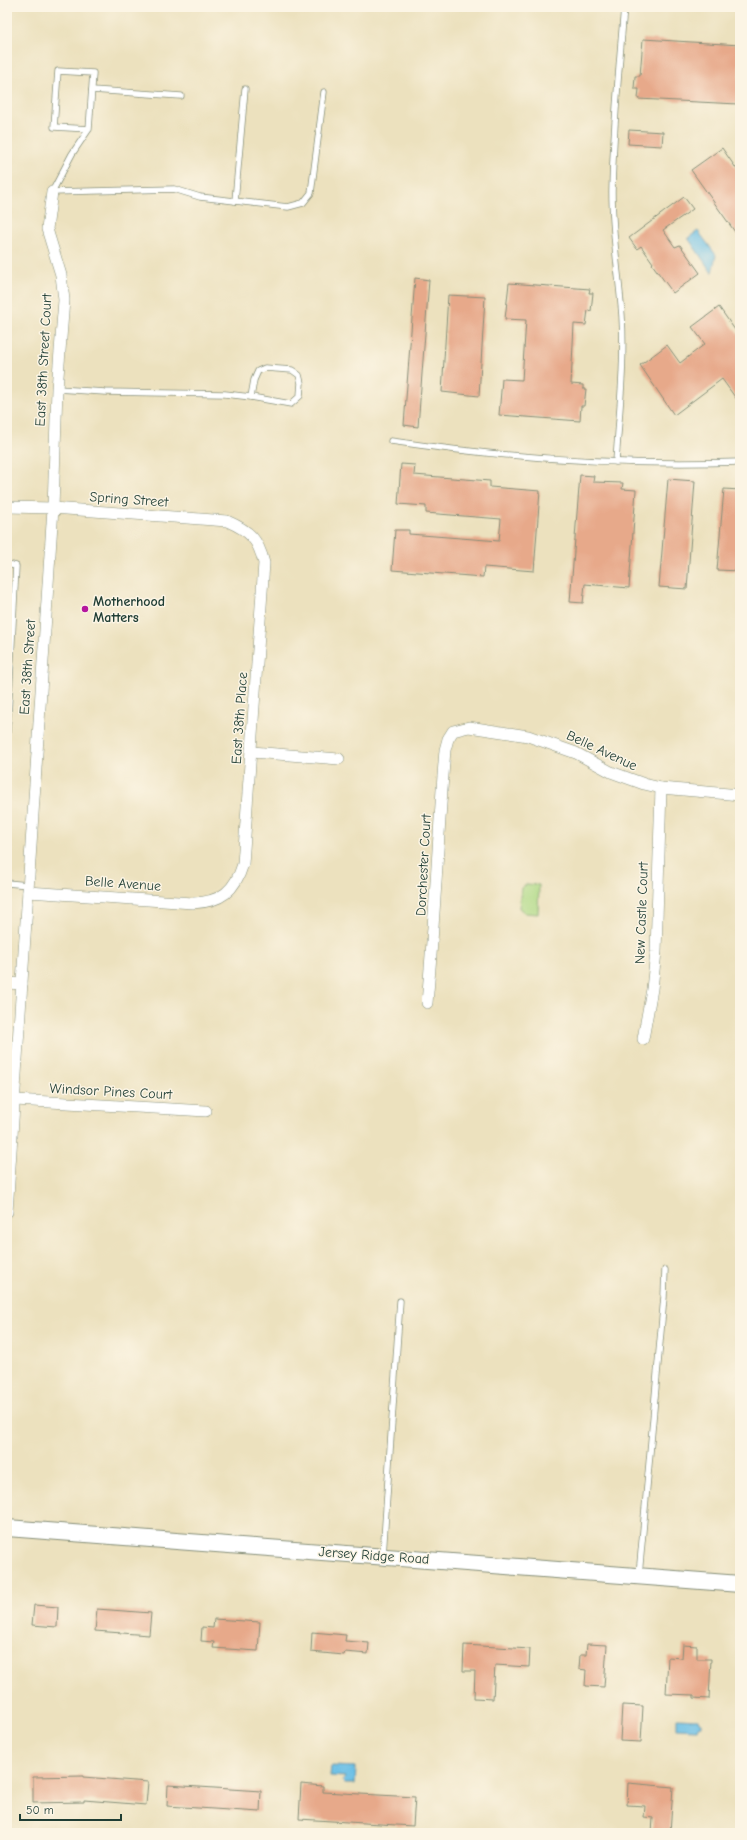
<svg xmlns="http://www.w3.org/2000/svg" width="747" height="1840" viewBox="0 0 747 1840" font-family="'Comic Neue',sans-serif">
	<rect width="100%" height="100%" fill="#fcf5e5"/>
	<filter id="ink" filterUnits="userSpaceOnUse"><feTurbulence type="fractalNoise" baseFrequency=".025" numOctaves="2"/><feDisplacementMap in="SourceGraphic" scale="8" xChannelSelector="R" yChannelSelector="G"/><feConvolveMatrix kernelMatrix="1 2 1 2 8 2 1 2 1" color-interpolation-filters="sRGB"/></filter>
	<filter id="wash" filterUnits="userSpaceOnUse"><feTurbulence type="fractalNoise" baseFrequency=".012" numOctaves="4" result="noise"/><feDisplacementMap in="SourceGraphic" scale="16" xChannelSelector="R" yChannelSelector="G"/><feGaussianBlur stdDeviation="0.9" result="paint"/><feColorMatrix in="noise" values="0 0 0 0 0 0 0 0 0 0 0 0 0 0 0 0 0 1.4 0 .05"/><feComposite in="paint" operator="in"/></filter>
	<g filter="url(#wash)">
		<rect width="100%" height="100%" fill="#ece1be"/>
		<path fill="#afd985" stroke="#678b5c" d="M527,884L539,885L538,914L525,913L519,908L521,888Z"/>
		<g fill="#6abfe6" stroke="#447e8d">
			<path d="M698,231L716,255L712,273L688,238Z"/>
			<path d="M677,1718L698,1719L699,1722L701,1723V1726L698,1727L697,1730L677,1729Z"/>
			<path d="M331,1766L356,1767L355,1784H345L343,1782L345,1777L330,1776Z"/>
		</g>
		<g id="blocks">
			<g fill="#e7a98a">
				<path d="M643,39L740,45L738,104L638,99L639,89H634L635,76H640Z"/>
				<path d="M629,130L663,132L662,146L628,144Z"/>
				<path d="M722,148L740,174V239L691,170Z"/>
				<path d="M684,197L693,209L663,230L675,247L680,245L700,273L673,293L652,264L653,263L641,246L637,249L629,238Z"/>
				<path d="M415,278L429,280L418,427L404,425Z"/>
				<path d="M509,283L590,289L589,293H593L591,311L588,310L586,325L574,324L571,384L583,385V389H586L584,406H581L580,421L499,415L502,379L522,380L526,320L505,319Z"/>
				<path d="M448,295L485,297L479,396L442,392Z"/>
				<path d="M719,307L740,337V404L722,379L674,415L640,365L667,345L680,363L705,344L692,327Z"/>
				<path d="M401,464L415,465L414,475L490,481V487L540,491L534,571L484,567L483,577L392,570L395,530H409V534L499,541L501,519L426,513V506L398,504Z"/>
				<path d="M580,475L594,476L593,482L623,483L622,489L636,490L629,588L585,584L583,603L570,602Z"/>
				<path d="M668,479L695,481L687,589L659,587Z"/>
				<path d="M724,489L740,490V571L717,570Z"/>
				<path d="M34,1605L58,1607L57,1627L32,1625Z"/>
				<path d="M97,1609L151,1613L149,1635L95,1631Z"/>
				<path d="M214,1619L260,1622L258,1651L213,1648L214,1642L201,1641L202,1627L213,1628Z"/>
				<path d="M312,1632L346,1635L345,1641L369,1643L368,1654L345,1652L344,1655L311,1652Z"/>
				<path d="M587,1644L607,1645L604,1687L585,1686L586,1670L579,1669L580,1655H586Z"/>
				<path d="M464,1645L530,1649L529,1667L495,1665L493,1699L474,1698L475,1671H463Z"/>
				<path d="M683,1645L697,1646V1659H711L709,1699L694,1698V1695L666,1694L668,1657L682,1658Z"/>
				<path d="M622,1705L643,1706L641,1742L620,1741Z"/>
				<path d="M83,1776V1777L148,1782L146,1805L84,1800V1802L33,1803V1777Z"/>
				<path d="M628,1783L673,1787L670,1833H652L653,1818L644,1817L645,1806L627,1805Z"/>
				<path d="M301,1784L323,1786V1792L415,1797L413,1826L299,1819Z"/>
				<path d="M168,1785L261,1791L260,1812L167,1806Z"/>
			</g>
		</g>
	</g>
	<g filter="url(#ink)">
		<use href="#blocks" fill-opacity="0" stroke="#868f79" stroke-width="1"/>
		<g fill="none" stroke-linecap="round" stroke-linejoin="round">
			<g stroke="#868f79" stroke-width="7">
				<g id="service">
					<path d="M92,90L181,96"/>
					<path d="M52,192L174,189L200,197L288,207L303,203L311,193L324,92"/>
					<path d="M52,192L72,154L89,129L93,73L58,71L54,127L89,129"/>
					<path d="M235,201L245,89"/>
					<path d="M265,368L292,370L299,375L301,383L300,396L291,404L251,397L254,380L258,371Z"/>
					<path d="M57,389L105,392L225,394L251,397"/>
					<path d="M391,441C506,458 623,466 740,462"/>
					<path d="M616,462C619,414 625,364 622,316C619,275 612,234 612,192C613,130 619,68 624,7"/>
					<path d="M7,564L16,566L7,735"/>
					<path d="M7,883L28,885"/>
					<path d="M383,1555L400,1301"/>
					<path d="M639,1575L664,1297L665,1270"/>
				</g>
			</g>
			<g stroke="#868f79" stroke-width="12">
				<g id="minor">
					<path d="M7,507L53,508L227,521C250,531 258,539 264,563L243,864C235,891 221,902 193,903L28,892"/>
					<path d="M252,752L339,759"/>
					<path d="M7,983L22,984"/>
					<path d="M427,1003C435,919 438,834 445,750L448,739L453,731L469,727L528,736L576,753L611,772L644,784L661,788L740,795"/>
					<path d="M643,1039L652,989L656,952L661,788"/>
					<path d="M15,1100L206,1111"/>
					<path d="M7,1212L53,508L57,389L64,300L61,275L47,229L52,192"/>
				</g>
			</g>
			<g stroke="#868f79" stroke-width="18">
				<path id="secondary" d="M7,1528L740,1584"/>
			</g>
			<use href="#service" stroke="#fff" stroke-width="5.5"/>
			<use href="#minor" stroke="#fff" stroke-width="11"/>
			<use href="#secondary" stroke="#fff" stroke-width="16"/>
		</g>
	</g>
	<circle fill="#b5179e" stroke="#fcf5e5" stroke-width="1.5" cx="85" cy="609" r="4"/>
	<g text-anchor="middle" stroke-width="3" stroke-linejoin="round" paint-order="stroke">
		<g font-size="14" fill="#1f3d34" stroke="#fcf5e5">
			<text transform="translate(43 360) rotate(-87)" y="5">East 38th Street Court</text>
			<text transform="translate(129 499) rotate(4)" y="5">Spring Street</text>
			<text transform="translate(27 667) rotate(-86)" y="5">East 38th Street</text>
			<text transform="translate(239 718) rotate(-86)" y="5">East 38th Place</text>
			<text transform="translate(602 750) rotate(25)" y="5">Belle Avenue</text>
			<text transform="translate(423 865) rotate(-87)" y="5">Dorchester Court</text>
			<text transform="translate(123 883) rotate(4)" y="5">Belle Avenue</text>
			<text transform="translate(641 913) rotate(-88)" y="5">New Castle Court</text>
			<text transform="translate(111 1091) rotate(3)" y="5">Windsor Pines Court</text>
			<text transform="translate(374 1555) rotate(4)" y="5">Jersey Ridge Road</text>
		</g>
		<g font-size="14" font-weight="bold" fill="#1f3d34" stroke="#fcf5e5" text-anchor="start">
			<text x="93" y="606">Motherhood<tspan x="93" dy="16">Matters</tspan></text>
		</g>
	</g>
	<rect width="747" height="1840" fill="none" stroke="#fcf5e5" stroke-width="24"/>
	<path d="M20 1814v6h101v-6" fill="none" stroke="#1f3d34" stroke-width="2"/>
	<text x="26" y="1814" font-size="12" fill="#1f3d34" stroke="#fcf5e5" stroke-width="3" paint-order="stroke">50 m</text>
</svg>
